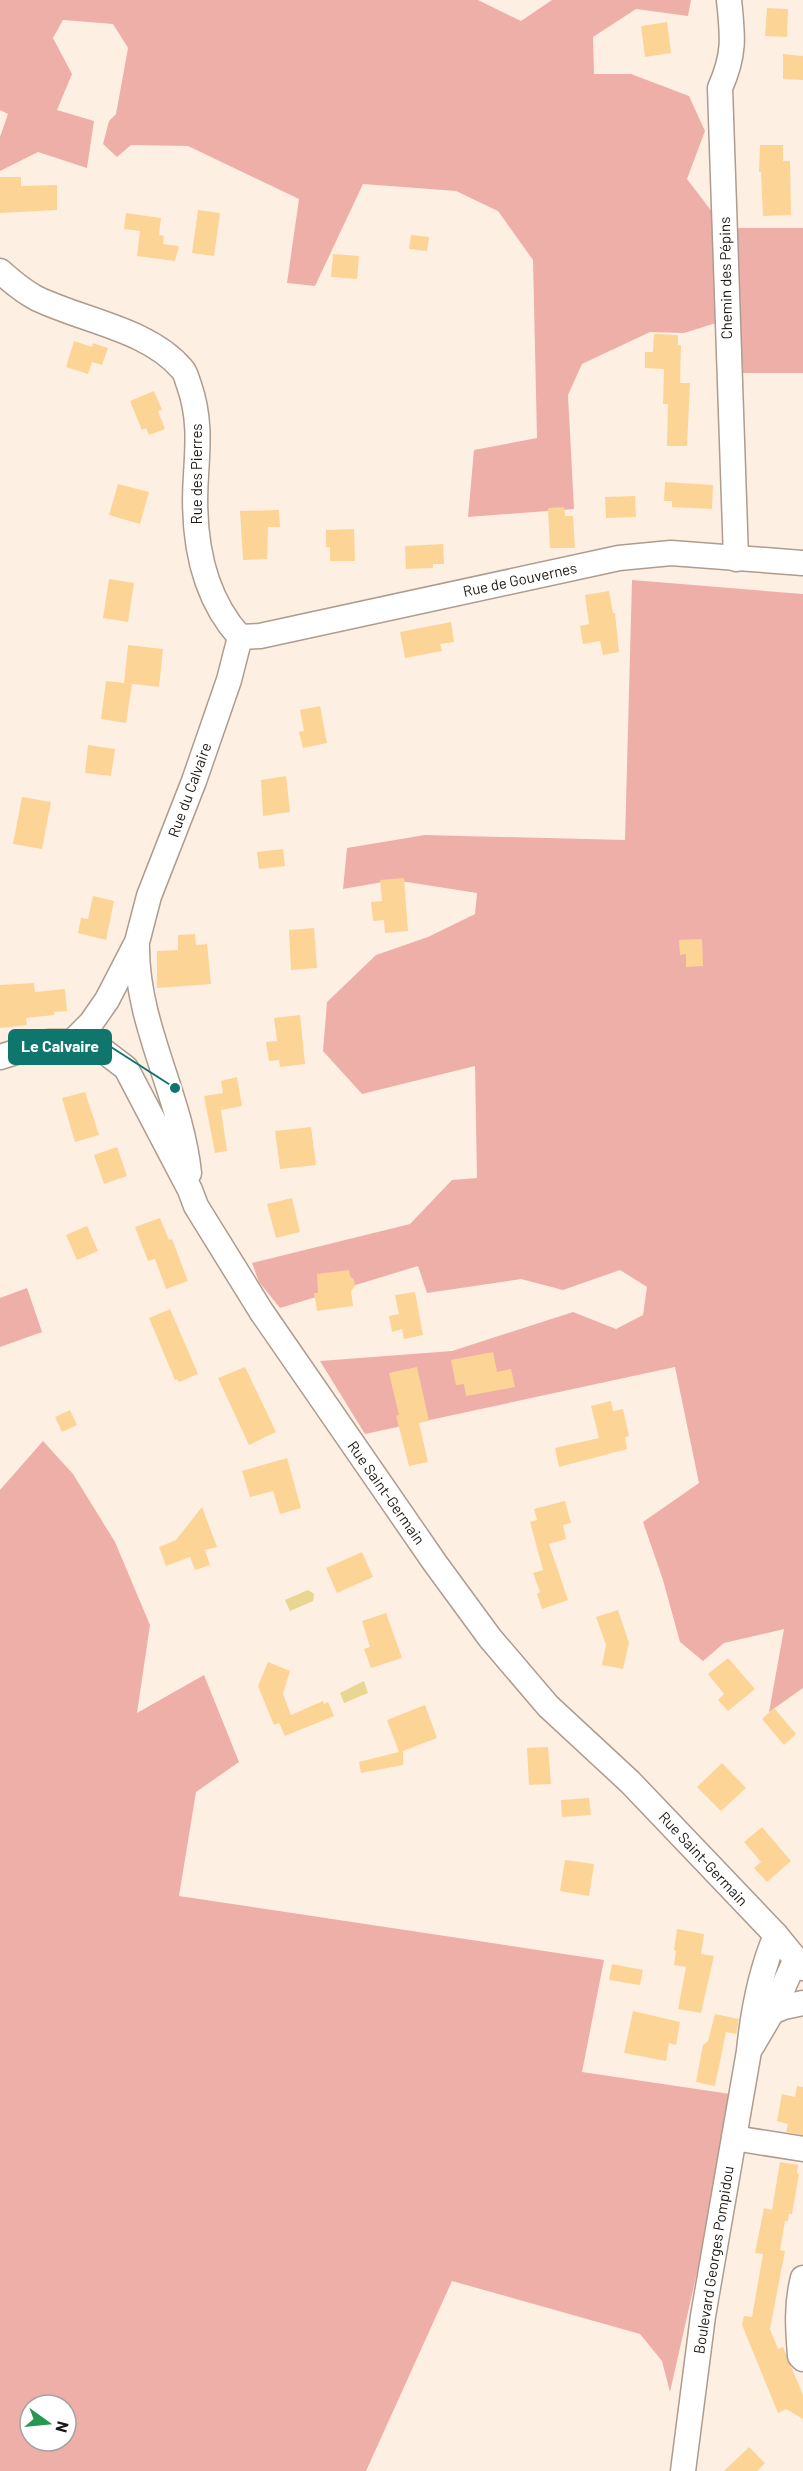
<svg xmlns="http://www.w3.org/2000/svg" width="803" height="2471" viewBox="0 0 803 2471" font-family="Barlow,sans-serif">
	<rect width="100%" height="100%" fill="#feefe3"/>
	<g fill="#eeafa9" fill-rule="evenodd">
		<path d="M0,0H478L521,21L552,0H691L688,16L636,9L593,37L594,74H631L689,96L705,131L687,179L713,213L737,228H803V373H730L716,323L684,333L650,332L582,364L568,395L574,509L468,517L474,450L537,438L533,260L498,211L456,191L363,184L315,286L287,283L299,199L188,146L131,145L117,157L103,144L109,121L116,114L128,48L113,24L63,20L53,38L72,74L57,110L94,121L87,168L38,152L0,171V137L8,114L0,110Z"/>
		<path d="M632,580L803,594V1688L769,1712L784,1629L724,1643L703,1661L680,1642L663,1580L643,1522L699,1483L675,1367L365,1434L320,1361L452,1351L573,1312L616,1329L643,1315L647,1287L620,1270L563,1290L521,1279L427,1293L418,1266L280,1308L259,1282L252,1263L410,1224L452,1180L477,1178L475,1066L362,1094L323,1051L327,1002L376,955L428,937L475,914L477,893L394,880L343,889L347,848L425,835L625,840Z"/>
		<path d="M27,1288L42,1332L0,1347V1298Z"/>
		<path d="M43,1441L73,1474L115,1542L150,1625L137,1713L204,1675L239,1762L196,1792L179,1896L604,1960L582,2072L737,2095L670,2392L662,2361L640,2334L452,2281L366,2471H0V1490ZM30,2405H66V2441H30Z"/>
	</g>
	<g fill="#e7d791">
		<path d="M308,1590L314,1594L313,1601L290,1611L285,1600Z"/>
		<path d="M364,1681L368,1693L344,1703L340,1693Z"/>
	</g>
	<g fill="#fcd596">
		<path d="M767,8L788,9L787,37L765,36Z"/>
		<path d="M667,22L671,53L645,57L641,26Z"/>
		<path d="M783,54L803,56V80L783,79Z"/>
		<path d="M760,145H783V161H790L791,215L763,216L761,172H759Z"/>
		<path d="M0,177H21V186L57,185V210L0,213Z"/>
		<path d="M198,210L220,213L214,256L192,253Z"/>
		<path d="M126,213L161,218L159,235L164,236L163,244L179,246L175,261L137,256L140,231L124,229Z"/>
		<path d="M411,235L429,237L427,251L409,249Z"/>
		<path d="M333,254L359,256L357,279L331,277Z"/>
		<path d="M654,334L678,335V345H681L680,383H690L687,446H667L668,404H663L664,369L645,368V352H653Z"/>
		<path d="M74,341L92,347L93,343L108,348L102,365L92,362L88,374L66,367Z"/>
		<path d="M154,391L162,410L158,411L165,429L149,435L146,428L142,430L130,401Z"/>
		<path d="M665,482L713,485L712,509L672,507V501H664Z"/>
		<path d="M118,484L149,492L140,524L109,515Z"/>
		<path d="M635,496L636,517L606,518L605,497Z"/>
		<path d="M564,507L565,516H573L575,548H550L548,508Z"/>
		<path d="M279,510L280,527H268L267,559L243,560L240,511Z"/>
		<path d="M354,529L355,561H330V547H326V530Z"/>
		<path d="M443,544L444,564H433V568L406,569L405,546Z"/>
		<path d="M109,579L134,583L128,622L103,618Z"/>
		<path d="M609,591L613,613H615L619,652L603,655L600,641L583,644L580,626L589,624L585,595Z"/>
		<path d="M451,622L454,642L440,644L442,651L405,658L400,632Z"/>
		<path d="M128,645L163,649L159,687L124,683Z"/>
		<path d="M106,681L132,684L126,723L101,719Z"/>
		<path d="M320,706L327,743L303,748L299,732L304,731L300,710Z"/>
		<path d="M88,745L115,749L111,776L85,773Z"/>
		<path d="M286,776L290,812L263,816L261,780Z"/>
		<path d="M22,797L51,802L42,849L13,844Z"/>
		<path d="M283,849L285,866L259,869L257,852Z"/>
		<path d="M404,878L408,931L385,933L384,920L373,921L371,902L382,901L380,880Z"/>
		<path d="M93,896L114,901L106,940L78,933L81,918L88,919Z"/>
		<path d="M314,928L317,968L291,970L289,930Z"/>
		<path d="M195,934L196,945L207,944L211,984L157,988V951L178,950V935Z"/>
		<path d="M702,939L703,966L686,967V954L680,955L679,940Z"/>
		<path d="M34,983L35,992L65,989L67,1011L54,1012V1015L26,1018L27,1025L0,1028V985Z"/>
		<path d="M300,1015L305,1064L280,1067L279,1060L269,1061L266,1042L277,1041L274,1018Z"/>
		<path d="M237,1077L242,1106L221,1110L227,1151L215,1153L204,1096L223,1093L221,1081Z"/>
		<path d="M85,1092L99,1135L75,1142L62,1098Z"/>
		<path d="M311,1127L316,1165L280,1169L275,1131Z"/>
		<path d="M117,1147L127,1176L104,1184L94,1155Z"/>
		<path d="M292,1198L300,1232L276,1238L267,1204Z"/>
		<path d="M160,1218L169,1240L172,1239L188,1281L166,1289L155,1259L148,1261L135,1227Z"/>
		<path d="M87,1226L98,1251L77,1260L66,1235Z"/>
		<path d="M349,1270L350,1276L354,1280L355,1286L351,1291L353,1306L317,1311L314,1293H318L317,1274Z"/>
		<path d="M415,1292L423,1335L404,1339L402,1329L392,1332L389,1316L399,1314L395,1295Z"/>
		<path d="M170,1309L198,1374L179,1382L177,1379L175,1380L149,1318Z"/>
		<path d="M493,1352L497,1372L511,1369L515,1387L466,1396L464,1384L456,1385L451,1360Z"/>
		<path d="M245,1367L276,1432L249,1445L218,1378Z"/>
		<path d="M417,1367L429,1421L419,1423L428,1462L409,1466L396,1416L399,1415L389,1373Z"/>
		<path d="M611,1401L613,1411L623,1409L629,1436L625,1437L627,1449L559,1467L555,1448L599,1438L591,1406Z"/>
		<path d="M70,1410L77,1425L62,1432L55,1417Z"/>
		<path d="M287,1458L301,1508L280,1514L273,1491L250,1497L242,1471Z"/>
		<path d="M565,1501L571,1523L563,1525L566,1539L549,1544L568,1600L542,1609L537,1594L540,1592L533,1573L543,1570L530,1522L537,1520L534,1509Z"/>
		<path d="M202,1507L217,1547L205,1550L210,1565L195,1570L190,1557L166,1566L159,1547L176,1540Z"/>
		<path d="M362,1552L373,1577L337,1593L326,1568Z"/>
		<path d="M618,1610L629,1643L623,1669L602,1665L606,1645L596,1617Z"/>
		<path d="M386,1613L402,1658L371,1668L364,1649L370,1647L362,1621Z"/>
		<path d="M728,1658L755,1689L728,1711L718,1700L724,1694L708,1674Z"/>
		<path d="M268,1662L290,1671L283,1694L291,1715L323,1701L324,1704L328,1702L334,1716L285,1736L279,1723L274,1725L258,1686Z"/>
		<path d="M425,1705L437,1738L403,1751V1765L361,1773L359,1762L399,1752L387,1720Z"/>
		<path d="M774,1708L796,1734L784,1745L762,1719Z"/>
		<path d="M548,1747L551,1784L529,1785L527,1748Z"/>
		<path d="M722,1763L746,1788L721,1811L697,1787Z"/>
		<path d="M589,1798L591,1815L562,1817L561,1800Z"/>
		<path d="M762,1827L791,1861L767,1882L754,1868L761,1862L744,1842Z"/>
		<path d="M565,1860L594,1864L589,1896L560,1891Z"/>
		<path d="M677,1929L704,1934L701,1954L714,1956L701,2013L678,2009L686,1967L674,1965L676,1951L674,1950Z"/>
		<path d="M612,1964L643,1970L640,1985L609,1980Z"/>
		<path d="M633,2011L680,2022L676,2045L669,2043L666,2061L624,2053Z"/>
		<path d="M715,2014L739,2019L736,2034L726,2032L715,2086L696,2082L703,2045L708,2041Z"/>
		<path d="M797,2086L803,2087V2135L786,2132L788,2124L777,2121L782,2094L795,2097Z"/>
		<path d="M780,2162L798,2165L797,2173L799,2174L792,2214H789L788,2221H785L780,2250L785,2251L770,2329L778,2349L783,2347L803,2395V2419L786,2409L778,2413L742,2325L744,2316L752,2317L763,2254L755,2253L764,2208L772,2210Z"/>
		<path d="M749,2447L765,2463L757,2471H724Z"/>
	</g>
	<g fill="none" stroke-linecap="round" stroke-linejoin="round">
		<g stroke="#ae9c8e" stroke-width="27">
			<g id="minor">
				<path d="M729,0C733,37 735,54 720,88L736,559"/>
				<path d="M0,271C11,281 23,291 36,298C83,321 148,329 182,369C186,373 187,380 189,385C200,416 198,444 196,475C192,533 200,593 240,637"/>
				<path d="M240,637L260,636L619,558L671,553L803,563"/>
				<path d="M137,948C137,1026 181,1096 189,1173"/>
				<path d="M72,1042L91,1023L107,1000L137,942L149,896L194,781L229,680L240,637"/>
				<path d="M0,1057L48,1042H72L101,1049L126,1068L190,1190L196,1206L261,1311L435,1563L490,1638L548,1706L630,1782L776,1935L803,1968"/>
				<path d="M772,2012L784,2007L803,2003"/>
				<path d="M752,2046L772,2012L795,1961"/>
				<path d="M734,2138L803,2149"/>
				<path d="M803,2278C796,2305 798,2329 800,2356L803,2359"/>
				<path d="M683,2471L703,2316L749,2051C753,2010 760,1973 776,1935"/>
			</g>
		</g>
		<use href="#minor" stroke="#fff" stroke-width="24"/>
	</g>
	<g text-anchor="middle" stroke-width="4.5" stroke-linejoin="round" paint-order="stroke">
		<g font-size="15" fill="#1e1813" stroke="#fff">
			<text transform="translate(726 278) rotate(-91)" y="5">Chemin des Pépins</text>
			<text transform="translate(197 474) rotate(-90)" y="5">Rue des Pierres</text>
			<text transform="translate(520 580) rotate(-12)" y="5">Rue de Gouvernes</text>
			<text transform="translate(190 790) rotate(-70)" y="5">Rue du Calvaire</text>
			<text transform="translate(386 1493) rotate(55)" y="5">Rue Saint-Germain</text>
			<text transform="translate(703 1859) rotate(47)" y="5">Rue Saint-Germain</text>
			<text transform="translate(714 2260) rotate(-81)" y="5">Boulevard Georges Pompidou</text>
		</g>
	</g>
	<path fill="none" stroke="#0f766e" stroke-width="2" d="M175 1088L111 1047"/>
	<circle fill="#0f766e" stroke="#fff" stroke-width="2" cx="175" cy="1088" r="6"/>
	<rect fill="#0f766e" stroke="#0f766e" stroke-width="2" x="9" y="1030" width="102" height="34" rx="6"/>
	<g font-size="16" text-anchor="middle" font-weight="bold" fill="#fff">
		<text x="60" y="1052">Le Calvaire</text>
	</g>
	<g transform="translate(48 2423) rotate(105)"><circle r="28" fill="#ffffff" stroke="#a5a3a1" stroke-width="1.5"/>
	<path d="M0-4.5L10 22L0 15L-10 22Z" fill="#269852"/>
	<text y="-9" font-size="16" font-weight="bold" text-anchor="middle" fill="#1e1813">N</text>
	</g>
</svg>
